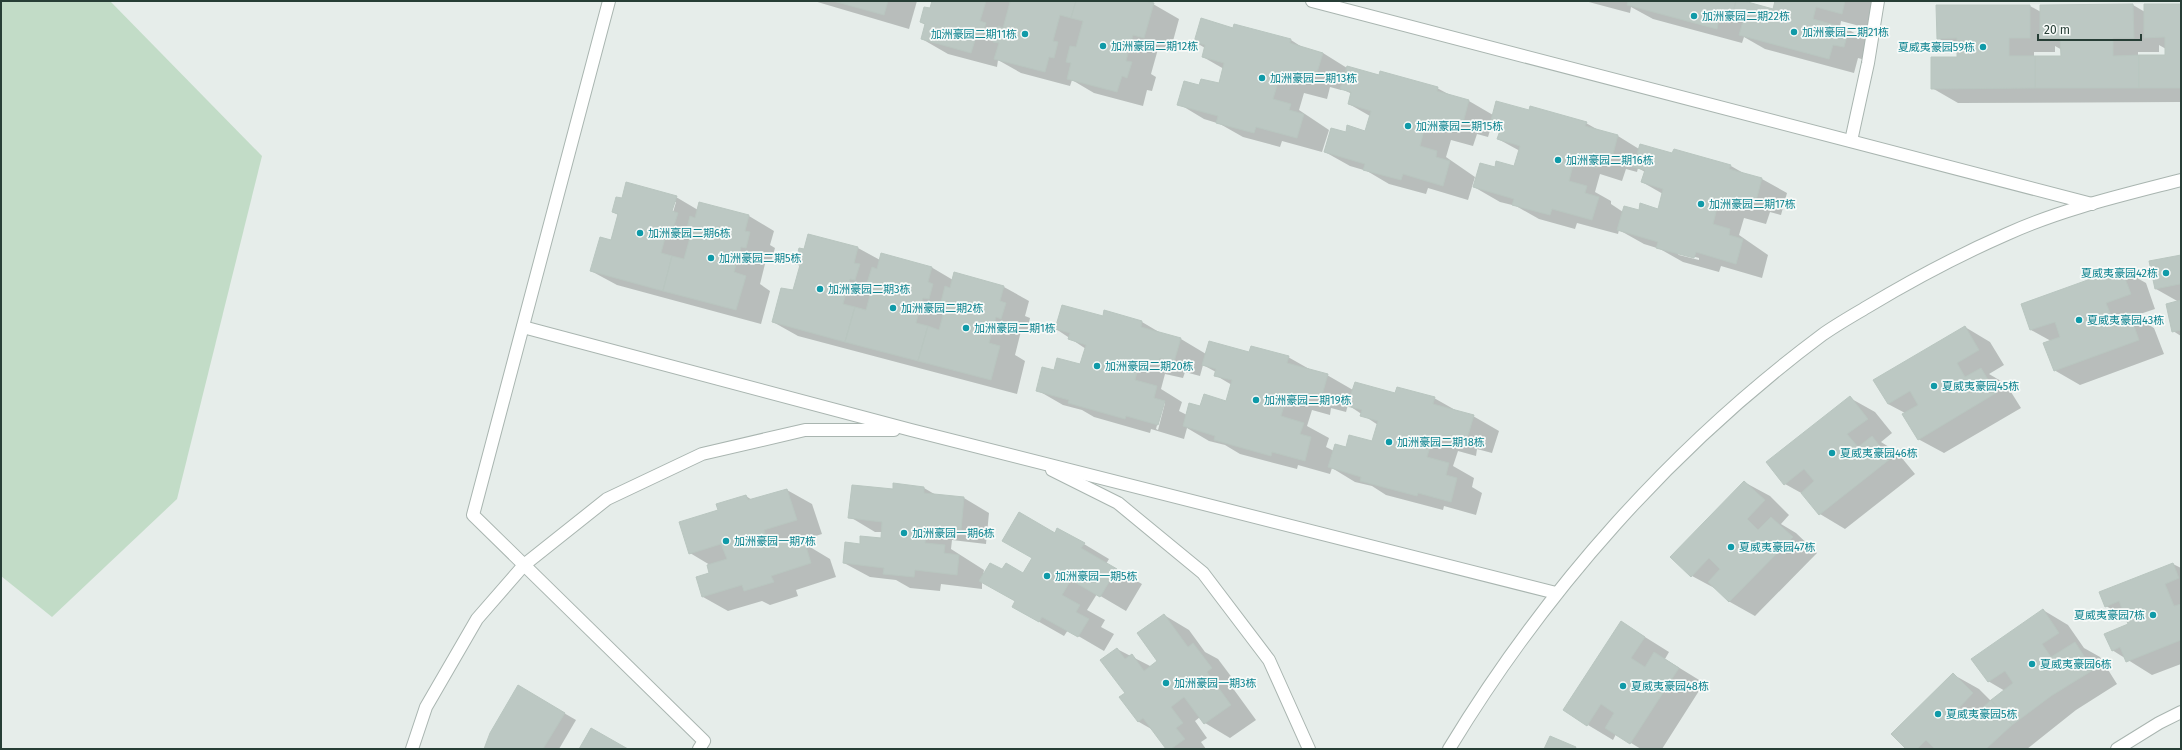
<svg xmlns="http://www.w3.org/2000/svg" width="2182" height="750" viewBox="0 0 2182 750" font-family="'Fira Sans','Noto Sans SC',sans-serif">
	<rect width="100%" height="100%" fill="#e6edea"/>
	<path fill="#c2dcc7" d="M1,1H110L262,156L177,499L52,617L1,576Z"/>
	<g fill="#0003" fill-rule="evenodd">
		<path d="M814,1H917L909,29Z"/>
		<path d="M933,1H1142L1153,4L1179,19L1170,52L1158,49L1151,74L1156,77L1152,91L1147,90L1143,106L1094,93L1072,80L1070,86L1021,73L998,60L997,67L948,54L922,39L926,25L921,22L930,9Z"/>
		<path d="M1585,1H1740L1773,10L1775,3L1773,1H1874L1867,28L1841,21L1840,27L1849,30L1874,44L1869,61L1858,58L1854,73L1765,49L1744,37L1742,43L1653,19L1631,7L1630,13Z"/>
		<path d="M2133,5L2145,12L2181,5V102L1958,103L1932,88L1958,58V50L1938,38L2030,6L2041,12ZM2159,45L2166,49V56L2138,57V52H2159ZM2055,46L2062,50V57H2034V52H2055Z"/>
		<path d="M1235,25L1291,40L1305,49L1323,53L1347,68L1437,88L1452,96L1469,101L1493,115L1529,111L1586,123L1600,131L1618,136L1639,149L1731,166L1745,174L1762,179L1787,193L1781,215L1770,212L1766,224L1744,218L1739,235L1768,255L1762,278L1721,266L1719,272L1683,262L1660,249L1644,244L1619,230L1618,234L1577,223L1575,229L1539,219L1516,206L1500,202L1474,187L1496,168L1515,167L1520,151L1498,139L1501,130L1492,124L1488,137L1477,134L1473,146L1451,140L1446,157L1475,177L1468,200L1428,188L1426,194L1389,184L1367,171L1350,166L1325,152L1346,133L1366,132L1370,116L1349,104L1352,94L1342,89L1341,90L1330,87L1327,99L1304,93L1299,110L1329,130L1322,152L1282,141L1280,147L1243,137L1220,124L1204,119L1179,104L1200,86L1219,84L1224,69L1203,57L1205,48L1195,42L1234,29ZM1638,168L1645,172L1642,182L1663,194L1659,210L1623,212L1611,204V201L1595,192L1600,174L1622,181L1626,169L1637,172ZM1676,252L1699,258V260L1679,255Z"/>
		<path d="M676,197L698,210L700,203L749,216L774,231L770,245L775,248L771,262L766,260L760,284L770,291L761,324L617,285L591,271L611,241L618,215L613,212L622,200ZM674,202H676L672,216H670Z"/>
		<path d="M809,235L858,248L880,260L931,267L953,280L955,273L1004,287L1029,301L1025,316L1030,318L1027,333L1021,331L1015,355L1025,361L1017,394L798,336L773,322L794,292L801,266L796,263L805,250Z"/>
		<path d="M2181,256V336L2173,331L2179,302L2156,289Z"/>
		<path d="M2121,269L2146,283L2155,309L2134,316L2154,328L2164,354L2080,385L2054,370L2051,341L2031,330L2022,304Z"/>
		<path d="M1103,317L1142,322L1164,335L1181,339L1206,354L1250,353L1288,357L1311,370L1327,375L1353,390L1434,398L1457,411L1473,416L1499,431L1492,453L1477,449L1476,456L1458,451L1453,466L1474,478L1472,487L1482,493L1476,515L1444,506L1443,510L1386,495L1372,486L1355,482L1332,468L1330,474L1298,465L1297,469L1240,454L1225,445L1209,441L1187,428L1184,439L1151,429L1150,433L1094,417L1082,410L1063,405L1037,390L1055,371L1081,366L1086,349L1056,329ZM1203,365L1216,372L1215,375L1232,385L1227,402L1201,407L1187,415L1179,411L1182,402L1161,389L1165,374L1183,378L1185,372L1200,376ZM1163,403H1165L1158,430L1156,429ZM1348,405L1378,425L1373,443L1334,451L1326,447L1329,438L1307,426L1312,410L1330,415L1331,408L1346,412Z"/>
		<path d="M1965,327L1990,342L2004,365L1989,374L2006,384L2021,408L1944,453L1918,439L1905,413L1888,404Z"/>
		<path d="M1850,398L1875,412L1892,433L1881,442L1897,452L1915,474L1845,529L1820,514L1803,494L1785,484Z"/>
		<path d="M1744,482L1770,496L1789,515L1781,524L1796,533L1817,553L1755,616L1730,602L1718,590L1692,576Z"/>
		<path d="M894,484L924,488L936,495L964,498L989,513L986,544L952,540L951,549L984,570L983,576L1002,571L1024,574L1055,534L1084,544L1109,559L1106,564L1142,584L1126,611L1097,594L1087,610L1105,620L1101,627L1114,634L1104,651L1068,630L1064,636L1013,607L1016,601L982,581V589L941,584L940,591L910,588L896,580L870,577L844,563L860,545L882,539V532H875L850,517L894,490Z"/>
		<path d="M787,490L812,504L822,534L793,543L798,546L805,544L830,559L836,577L796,590L798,596L770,605L762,601L728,611L703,597L710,574V565L690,553L719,511L746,496L752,500Z"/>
		<path d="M2173,564L2181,568V664L2152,675L2112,650L2129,625L2127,618L2106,606Z"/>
		<path d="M2043,610L2068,625L2084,648L2100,657L2117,684L2076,710L2027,749H1907L1954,675L1979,689L1992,702L2005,691L1988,681Z"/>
		<path d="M1164,615L1189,630L1205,652L1218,659L1236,683L1232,687L1256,720L1230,738L1205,723L1200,717L1195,721L1207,738L1201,742L1206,749H1167L1153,730L1139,722L1121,698L1126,694L1117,649L1152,667L1159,661Z"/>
		<path d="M1621,622L1669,652L1665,659L1704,683L1662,749H1641L1616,734L1613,740L1588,725Z"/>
		<path d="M519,687L576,720L559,749H485Z"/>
	</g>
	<g fill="#bcc8c3" stroke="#b9c6c0">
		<path d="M833,1H888L884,15Z"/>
		<path d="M932,1H986L980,21L986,23L981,39L976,37L971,53L921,39L925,24L920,22L924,7L930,8Z"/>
		<path d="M1006,1H1076L1071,18L1060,15L1053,41L1058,42L1054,58L1049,57L1045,72L994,59L999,43L993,42L998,26L1003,28L1010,2Z"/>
		<path d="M1076,1H1146L1154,3L1144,38L1133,35L1126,61L1132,62L1127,78L1122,76L1117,92L1067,79L1071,63L1066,62L1070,46L1076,47L1083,21L1071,18Z"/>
		<path d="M1628,1H1736L1732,18L1720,15L1717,29L1627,5Z"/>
		<path d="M1736,1H1744L1773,9L1775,1H1845L1842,14L1816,7L1813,19L1849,29L1844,47L1833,45L1829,59L1739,35L1743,21L1732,18Z"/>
		<path d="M2133,4L2134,38H2113V56L2139,55V88H2035V56H2061L2060,38H2040V5Z"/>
		<path d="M2144,4H2181V88H2139V55H2165V37L2144,38Z"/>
		<path d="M1936,5H2030V38H2009V56H2035V88L1931,89V57H1957V38L1937,39Z"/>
		<path d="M1201,18L1233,28L1234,24L1291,39L1290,43L1323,53L1316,76L1305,73L1302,85L1279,79L1273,99L1291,104L1289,110L1304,114L1297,138L1256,127L1254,133L1216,123L1218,116L1177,105L1184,81L1199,85L1201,79L1219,83L1224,63L1202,57L1205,45L1194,42Z"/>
		<path d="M1347,66L1379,75L1380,71L1438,87L1437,91L1469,100L1463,123L1452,120L1448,132L1425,126L1420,146L1437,151L1436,157L1450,161L1443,186L1403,174L1401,180L1363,170L1365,164L1324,152L1331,128L1346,132L1347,125L1365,131L1371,111L1348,104L1351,92L1340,89Z"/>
		<path d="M1496,101L1529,110L1530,106L1587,122L1585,126L1618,135L1612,158L1601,156L1597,168L1574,161L1569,181L1587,186L1585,193L1599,197L1592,220L1552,209L1550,215L1512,205L1514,199L1473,187L1480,163L1495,167L1496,161L1514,166L1520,146L1497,139L1501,128L1490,124Z"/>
		<path d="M1640,144L1672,153L1674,149L1731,165L1729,169L1762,178L1756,201L1745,198L1741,210L1718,204L1713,224L1730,229L1729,235L1743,239L1736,264L1696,252L1694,258L1656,248L1658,242L1617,230L1624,206L1639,210L1640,203L1658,209L1663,189L1641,182L1645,170L1633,167Z"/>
		<path d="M626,182L677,196L672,211L678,213L673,229L668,227L661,253L672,256L663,291L590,271L600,237L611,240L618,214L612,212L616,197L622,198Z"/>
		<path d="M699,202L749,215L745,231L750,232L746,248L741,247L734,272L746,276L736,310L663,291L672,256L684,259L691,234L686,232L690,216L695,218Z"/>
		<path d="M808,234L858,247L854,263L860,264L855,280L850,279L843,304L855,307L845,342L772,322L781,288L793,290L800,265L795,264L799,248L804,249Z"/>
		<path d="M881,253L932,267L928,282L933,284L929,299L923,298L916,323L928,326L918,361L845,342L855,307L866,310L873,284L867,283L872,267L877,269Z"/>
		<path d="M2181,255V287L2180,284L2155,289L2149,261Z"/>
		<path d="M2121,268L2131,294L2106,303L2112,318L2129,312L2139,340L2054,371L2043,343L2060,337L2055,322L2030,330L2021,304Z"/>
		<path d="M954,272L1004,286L1000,301L1006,303L1001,319L996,317L989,343L1000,346L991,380L918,361L928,326L939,330L946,304L941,302L945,286L950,288Z"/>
		<path d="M2181,300V330L2172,332L2166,304Z"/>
		<path d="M1062,305L1103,316L1104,310L1142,321L1141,327L1181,338L1174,362L1160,358L1158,364L1140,360L1135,380L1157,386L1154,398L1165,401L1158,425L1126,416L1125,419L1068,403L1069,400L1036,391L1042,367L1054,370L1057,358L1080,364L1086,345L1068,339L1070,333L1055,329Z"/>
		<path d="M1965,326L1979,350L1957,363L1965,377L1981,368L1996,393L1918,440L1902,414L1918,405L1910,391L1888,404L1873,380Z"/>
		<path d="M1209,341L1249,352L1251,346L1289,356L1287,363L1328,374L1321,399L1306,394L1304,401L1287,396L1281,416L1304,423L1300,434L1311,437L1305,461L1272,452L1271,456L1214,440L1215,436L1183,426L1189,403L1200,406L1204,394L1226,401L1232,380L1214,376L1216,369L1202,365Z"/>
		<path d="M1355,382L1395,393L1397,387L1435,397L1433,404L1474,415L1467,439L1452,435L1451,442L1433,437L1427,457L1449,463L1446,475L1457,478L1451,502L1418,493L1417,496L1360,481L1361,477L1328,467L1335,444L1346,447L1349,435L1372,441L1378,421L1360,416L1362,410L1347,406Z"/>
		<path d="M1850,396L1868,419L1847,434L1858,447L1872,436L1890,459L1819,515L1801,493L1814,481L1804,469L1784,485L1766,462Z"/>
		<path d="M1744,481L1765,500L1747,519L1758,530L1771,517L1793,537L1729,602L1708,582L1720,569L1709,558L1691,577L1670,557Z"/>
		<path d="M893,483L924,487V493L964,497L961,530L927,526L925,543L945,545L944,553L959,555L957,575L915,570L914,577L883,574L884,568L843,563L845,542L860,544V536L881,538L882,522L848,518L852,485L893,489Z"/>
		<path d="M787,489L797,520L764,530L769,546L789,540L791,548L805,543L811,563L771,576L774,582L744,591L742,585L702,597L696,577L709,573L707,565L727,559L721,544L689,554L679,522L718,510L716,504L746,495L748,500Z"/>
		<path d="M1019,512L1055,533L1057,528L1085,543L1081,548L1117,569L1100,597L1071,580L1062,595L1080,605L1076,612L1089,619L1078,637L1042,617L1039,622L1012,607L1015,601L979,581L990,563L1002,569L1006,563L1023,573L1032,558L1002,541Z"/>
		<path d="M2173,563L2179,578L2165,584L2174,606L2181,604V640L2126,662L2120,647L2112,651L2104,634L2128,624L2119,601L2105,607L2099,592Z"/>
		<path d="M2043,609L2059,633L2042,644L2051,657L2075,642L2093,670L2051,696L2012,725L1991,700L2013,683L2005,671L1988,682L1971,659Z"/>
		<path d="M1164,614L1188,647L1193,643L1212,668L1207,672L1231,705L1204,724L1184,697L1171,707L1183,723L1176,728L1185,739L1171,749H1166L1143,718L1138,722L1119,697L1125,693L1100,660L1117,648L1125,659L1132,654L1144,671L1157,661L1137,633Z"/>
		<path d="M1621,621L1645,637L1631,658L1645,667L1654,652L1679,668L1630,744L1605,728L1614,713L1601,704L1587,726L1563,710Z"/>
		<path d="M1953,673L1973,693L1959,708L1970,719L1991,700L2012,725L1986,749H1935L1926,740L1917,749H1906L1891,734Z"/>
		<path d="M518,685L565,713L543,749H484L490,733Z"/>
		<path d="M591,728L628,749H579Z"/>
		<path d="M1550,736L1576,747L1575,749H1544Z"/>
	</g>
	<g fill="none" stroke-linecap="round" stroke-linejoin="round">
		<g stroke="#a9b5b0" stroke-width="14">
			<g id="service">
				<path d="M609,1L473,515L704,741L699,749"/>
				<path d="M1312,1L2092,204"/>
				<path d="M1851,141L1868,63L1878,1"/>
				<path d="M523,327L911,430L1556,593"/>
				<path d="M1052,470L1118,503L1203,573L1269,660L1309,749"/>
				<path d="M412,749L426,707L477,619L524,565L607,499L702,454L805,430H894"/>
				<path d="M1449,749C1546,589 1672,447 1822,335C1836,325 1852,316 1867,307C1912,280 1959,255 2007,234C2062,209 2123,195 2181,180"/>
				<path d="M2117,749L2159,723L2181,712"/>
			</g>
		</g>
		<use href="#service" stroke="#fff" stroke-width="12"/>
	</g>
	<g fill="#0f9aa8" stroke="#f7faf8" stroke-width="1.5">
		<circle cx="1694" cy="16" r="4"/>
		<circle cx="1794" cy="32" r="4"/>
		<circle cx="1025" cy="34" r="4"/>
		<circle cx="1103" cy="46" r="4"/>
		<circle cx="1983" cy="47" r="4"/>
		<circle cx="1262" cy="78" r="4"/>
		<circle cx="1408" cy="126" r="4"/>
		<circle cx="1558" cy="160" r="4"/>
		<circle cx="1701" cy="204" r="4"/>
		<circle cx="640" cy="233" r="4"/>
		<circle cx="711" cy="258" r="4"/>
		<circle cx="2166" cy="273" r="4"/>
		<circle cx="820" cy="289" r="4"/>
		<circle cx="893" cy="308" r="4"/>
		<circle cx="2079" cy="320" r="4"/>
		<circle cx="966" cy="328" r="4"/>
		<circle cx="1097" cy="366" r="4"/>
		<circle cx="1934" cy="386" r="4"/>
		<circle cx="1256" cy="400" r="4"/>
		<circle cx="1389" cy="442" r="4"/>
		<circle cx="1832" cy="453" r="4"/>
		<circle cx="904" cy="533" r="4"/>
		<circle cx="726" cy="541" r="4"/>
		<circle cx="1731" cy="547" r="4"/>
		<circle cx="1047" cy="576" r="4"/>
		<circle cx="2153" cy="615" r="4"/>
		<circle cx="2032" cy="664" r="4"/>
		<circle cx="1166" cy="683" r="4"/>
		<circle cx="1623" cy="686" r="4"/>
		<circle cx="1938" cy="714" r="4"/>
	</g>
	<g text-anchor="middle" stroke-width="3.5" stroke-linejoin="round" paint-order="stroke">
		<g font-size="11" fill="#0d838f" stroke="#f7faf8" text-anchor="start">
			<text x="1702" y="20">加洲豪园二期22栋</text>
			<text x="1802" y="36">加洲豪园二期21栋</text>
			<text x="1017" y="38" text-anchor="end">加洲豪园二期11栋</text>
			<text x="1111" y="50">加洲豪园二期12栋</text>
			<text x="1975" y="51" text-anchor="end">夏威夷豪园59栋</text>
			<text x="1270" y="82">加洲豪园二期13栋</text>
			<text x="1416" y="130">加洲豪园二期15栋</text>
			<text x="1566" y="164">加洲豪园二期16栋</text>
			<text x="1709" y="208">加洲豪园二期17栋</text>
			<text x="648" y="237">加洲豪园二期6栋</text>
			<text x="719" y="262">加洲豪园二期5栋</text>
			<text x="2158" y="277" text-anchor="end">夏威夷豪园42栋</text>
			<text x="828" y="293">加洲豪园二期3栋</text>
			<text x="901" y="312">加洲豪园二期2栋</text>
			<text x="2087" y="324">夏威夷豪园43栋</text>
			<text x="974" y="332">加洲豪园二期1栋</text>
			<text x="1105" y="370">加洲豪园二期20栋</text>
			<text x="1942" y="390">夏威夷豪园45栋</text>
			<text x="1264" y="404">加洲豪园二期19栋</text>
			<text x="1397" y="446">加洲豪园二期18栋</text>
			<text x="1840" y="457">夏威夷豪园46栋</text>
			<text x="912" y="537">加洲豪园一期6栋</text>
			<text x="734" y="545">加洲豪园一期7栋</text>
			<text x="1739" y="551">夏威夷豪园47栋</text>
			<text x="1055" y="580">加洲豪园一期5栋</text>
			<text x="2145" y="619" text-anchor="end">夏威夷豪园7栋</text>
			<text x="2040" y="668">夏威夷豪园6栋</text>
			<text x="1174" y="687">加洲豪园一期3栋</text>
			<text x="1631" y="690">夏威夷豪园48栋</text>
			<text x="1946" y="718">夏威夷豪园5栋</text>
		</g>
	</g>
	<rect width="2182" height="750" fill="none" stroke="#273e36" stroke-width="4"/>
	<path d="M2038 34v6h103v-6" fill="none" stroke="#273e36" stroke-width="2"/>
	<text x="2044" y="34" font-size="12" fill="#273e36" stroke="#f7faf8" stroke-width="3" paint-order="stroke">20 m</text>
</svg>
